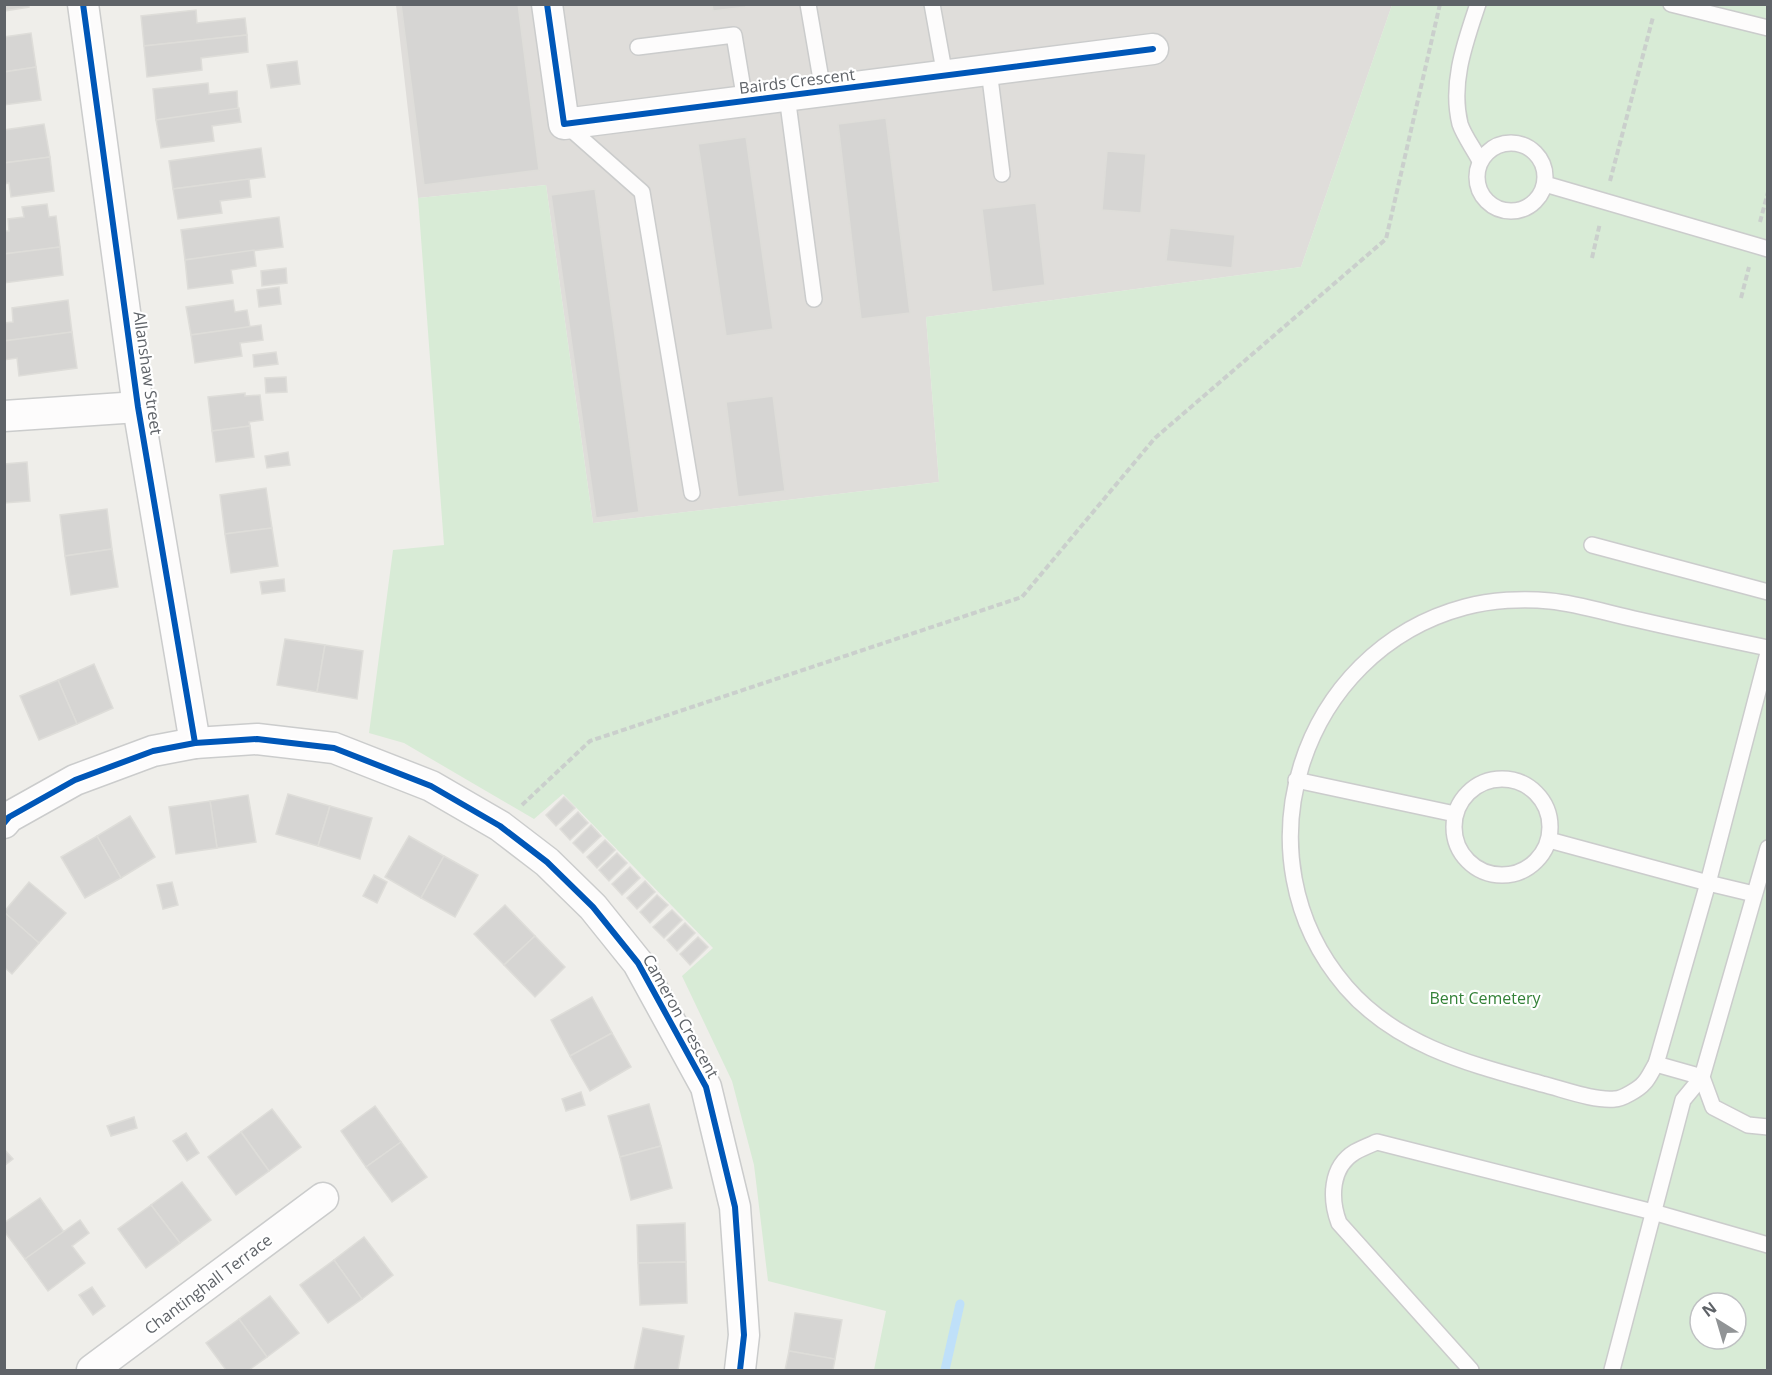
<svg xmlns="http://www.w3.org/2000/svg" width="1772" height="1375" viewBox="0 0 1772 1375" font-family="'Open Sans',sans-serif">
	<rect width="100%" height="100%" fill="#efeeea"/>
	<path fill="#dfddda" d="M396,5H1392L1301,267L926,317L939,482L593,523L546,185L418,198Z"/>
	<path fill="#d8ebd6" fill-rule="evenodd" d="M1392,5H1767V1370H874L886,1311L768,1281L754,1165L732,1081L682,976L713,948L563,794L534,819L404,743L369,733L393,550L444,545L418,198L546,185L593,523L939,482L926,317L1301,267ZM1700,1303H1736V1339H1700Z"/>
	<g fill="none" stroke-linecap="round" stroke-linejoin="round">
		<path stroke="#bfe0f9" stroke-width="9" d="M945,1370L960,1304"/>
	</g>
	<g fill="#d6d5d3" stroke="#deddd9" stroke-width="1.5">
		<path d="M4,4H29V7L4,11Z"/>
		<path d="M401,4H518L539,170L424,185Z"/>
		<path d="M712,4H745L746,7L713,11Z"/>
		<path d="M196,10L197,23L245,18L247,35L144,46L141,16Z"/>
		<path d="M31,33L36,67L4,72V37Z"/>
		<path d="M247,35L248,52L201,58L202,70L147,77L144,46Z"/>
		<path d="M297,61L300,84L271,88L267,65Z"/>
		<path d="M36,67L41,100L4,105V72Z"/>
		<path d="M208,83L209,94L237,91L238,110L156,120L153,89Z"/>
		<path d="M239,108L241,122L212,126L214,141L161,148L156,120Z"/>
		<path d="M886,118L910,313L861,319L838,124Z"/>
		<path d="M44,124L50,157L4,163V130Z"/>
		<path d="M746,137L773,329L726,336L698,144Z"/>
		<path d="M261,148L265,177L173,189L169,161Z"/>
		<path d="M1107,151L1146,154L1141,213L1102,210Z"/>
		<path d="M50,157L54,191L11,197L9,183L4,184V163Z"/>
		<path d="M249,179L251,197L220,201L222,213L178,219L173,189Z"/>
		<path d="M595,189L639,512L596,518L551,195Z"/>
		<path d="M1036,203L1045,285L992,292L982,209Z"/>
		<path d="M47,204L49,217L56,216L60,247L4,254V231H9L8,219L24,217L22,207Z"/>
		<path d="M279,217L283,247L185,260L181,230Z"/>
		<path d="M1170,228L1235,235L1232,268L1166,261Z"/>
		<path d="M60,247L63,275L4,283V254Z"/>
		<path d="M254,250L256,266L231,270L233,283L188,289L185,260Z"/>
		<path d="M286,268L287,283L262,286L261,271Z"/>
		<path d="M279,287L281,304L259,307L257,290Z"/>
		<path d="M68,300L72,332L4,341V323L13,322L12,308Z"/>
		<path d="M233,300L235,312L247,310L250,327L191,335L186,307Z"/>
		<path d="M261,325L263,340L240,343L242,356L195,363L191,335Z"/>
		<path d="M72,332L77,368L19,376L17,358L4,360V341Z"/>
		<path d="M276,352L278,364L254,367L253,355Z"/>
		<path d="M286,377L287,392L266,393L265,378Z"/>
		<path d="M245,393V396L260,395L263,420L249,422L250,426L212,431L208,397Z"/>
		<path d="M773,396L785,491L738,497L726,402Z"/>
		<path d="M250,426L254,457L216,462L212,431Z"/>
		<path d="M288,452L290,465L267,468L265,456Z"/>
		<path d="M27,462L30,501L4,503V464Z"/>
		<path d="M266,488L272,528L225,534L220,495Z"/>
		<path d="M107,509L112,549L65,556L60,515Z"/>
		<path d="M272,528L278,566L231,573L225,534Z"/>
		<path d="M112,549L118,587L71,595L65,556Z"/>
		<path d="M284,579L285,591L262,594L260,582Z"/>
		<path d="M285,639L325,645L317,692L277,685Z"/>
		<path d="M325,645L363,651L357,699L317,692Z"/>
		<path d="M94,664L113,708L77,724L58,680Z"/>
		<path d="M58,680L77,724L39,740L20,696Z"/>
		<path d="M288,794L330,806L318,846L276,834Z"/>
		<path d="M248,795L256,842L217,848L210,801Z"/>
		<path d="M564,797L575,808L556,826L546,815Z"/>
		<path d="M210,801L217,848L176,854L169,807Z"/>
		<path d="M330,806L372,818L360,859L318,846Z"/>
		<path d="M578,812L588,823L570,840L560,829Z"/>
		<path d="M130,816L155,857L121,878L97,836Z"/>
		<path d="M591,825L601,836L583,853L573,843Z"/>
		<path d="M97,836L121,878L85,898L61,857Z"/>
		<path d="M409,836L444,856L421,898L385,877Z"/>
		<path d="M605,840L615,850L597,868L587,857Z"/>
		<path d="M617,853L627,863L609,881L599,870Z"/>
		<path d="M444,856L478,875L455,917L421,898Z"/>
		<path d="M630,867L640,878L622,895L612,884Z"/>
		<path d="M374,875L387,882L377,903L363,896Z"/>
		<path d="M645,881L655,892L637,909L627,898Z"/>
		<path d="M29,882L66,913L39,943L4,912Z"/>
		<path d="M172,882L178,905L163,909L157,885Z"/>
		<path d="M657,895L668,905L650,923L640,912Z"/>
		<path d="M505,905L535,936L504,965L474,934Z"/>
		<path d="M672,910L682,920L664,938L653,927Z"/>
		<path d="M4,912L39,943L12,974L4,967Z"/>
		<path d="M685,923L695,933L677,951L667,940Z"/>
		<path d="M535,936L565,967L535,997L504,965Z"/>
		<path d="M698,937L708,947L690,965L680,954Z"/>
		<path d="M592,997L612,1033L570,1056L551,1020Z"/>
		<path d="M612,1033L631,1067L590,1091L570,1056Z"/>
		<path d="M581,1092L585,1105L566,1111L562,1099Z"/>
		<path d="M649,1104L661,1146L620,1157L608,1116Z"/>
		<path d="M375,1106L401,1142L366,1167L341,1131Z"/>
		<path d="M272,1109L301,1147L269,1171L241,1132Z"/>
		<path d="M134,1117L137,1128L111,1136L107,1126Z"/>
		<path d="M241,1132L269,1171L236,1195L208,1157Z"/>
		<path d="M186,1133L199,1153L187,1161L173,1141Z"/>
		<path d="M401,1142L427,1177L392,1202L366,1167Z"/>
		<path d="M661,1146L672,1188L631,1200L620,1157Z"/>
		<path d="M4,1149L13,1159L4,1166Z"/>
		<path d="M182,1182L211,1220L180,1243L151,1205Z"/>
		<path d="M40,1198L64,1232L25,1259L4,1231V1223Z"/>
		<path d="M151,1205L180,1243L146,1268L118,1229Z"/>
		<path d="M80,1220L89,1233L72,1246L85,1263L48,1291L25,1259Z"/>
		<path d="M685,1223L686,1262L638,1263L637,1225Z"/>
		<path d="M364,1237L393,1275L362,1299L334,1260Z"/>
		<path d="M334,1260L362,1299L328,1323L300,1285Z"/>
		<path d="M686,1262L687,1303L640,1305L638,1263Z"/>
		<path d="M92,1287L105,1306L93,1315L79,1295Z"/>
		<path d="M270,1296L299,1333L267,1357L239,1319Z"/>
		<path d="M795,1313L842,1320L835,1359L789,1351Z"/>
		<path d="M239,1319L267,1357L249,1370H226L206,1343Z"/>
		<path d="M643,1328L684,1336L678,1370H634Z"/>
		<path d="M789,1351L835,1359L833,1370H785Z"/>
	</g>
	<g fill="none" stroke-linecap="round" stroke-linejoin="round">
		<g stroke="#cbcccc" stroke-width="18">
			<g id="service">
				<path d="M808,4L823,91"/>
				<path d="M932,4L945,76"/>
				<path d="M1478,4C1465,43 1450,83 1460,124C1464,136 1474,149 1480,161"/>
				<path d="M1671,4L1768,28"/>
				<path d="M638,47L734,35L745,101"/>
				<path d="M989,70L1002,174"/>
				<path d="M787,96L814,299"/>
				<path d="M565,124L642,192L692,493"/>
				<circle cx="1511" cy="177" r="34"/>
				<path d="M1545,184L1768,249"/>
				<path d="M1592,545L1768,592"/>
				<circle cx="1502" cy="827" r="48"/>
				<path d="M1296,780L1455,814"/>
				<path d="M1549,840L1708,883L1768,653"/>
				<path d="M1768,848L1702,1077L1713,1107L1748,1125L1768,1127"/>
				<path d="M1656,1064C1652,1070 1649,1078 1644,1083C1639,1089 1622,1099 1615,1099C1593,1101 1563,1089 1542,1084C1470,1064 1397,1046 1346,987C1234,857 1300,651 1465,607C1491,600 1523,598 1550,601C1580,604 1610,614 1639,620C1682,630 1725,639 1768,648"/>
				<path d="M1471,1370L1339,1223C1330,1199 1330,1167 1355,1152C1362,1148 1370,1145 1377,1142L1653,1212L1768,1245"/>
				<path d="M1612,1370L1683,1100L1702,1077L1656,1064L1708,883L1754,894"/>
			</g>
		</g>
		<g stroke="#cbcccc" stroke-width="33">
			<g id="minor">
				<path d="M83,4L138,407L195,743"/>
				<path d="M547,4L564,124L1153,49"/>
				<path d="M4,416L138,407"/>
				<path d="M4,823L9,817L75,780L153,751L195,743L257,739L334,748L431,786L500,826L547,862L593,907L638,963L706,1087L735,1207L744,1335L740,1370"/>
				<path d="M92,1370L323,1198"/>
			</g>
		</g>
		<g stroke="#cacfcc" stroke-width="4" stroke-dasharray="6 3" stroke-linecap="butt">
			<path d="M1610,181L1653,17"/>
			<path d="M1760,222L1768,192"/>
			<path d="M1592,258L1600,223"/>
			<path d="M1741,298L1749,267"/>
			<path d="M522,805L590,741L1022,597L1155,438L1386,239L1440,4"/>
		</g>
		<use href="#service" stroke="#fdfcfc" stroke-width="15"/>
		<use href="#minor" stroke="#fdfcfc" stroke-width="30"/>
		<g stroke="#fff" stroke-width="10">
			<g id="cycleway">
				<path d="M83,4L138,407L195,743"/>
				<path d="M547,4L564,124L1153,49"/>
				<path d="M4,823L9,817L75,780L153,751L195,743L257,739L334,748L431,786L500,826L547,862L593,907L638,963L706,1087L735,1207L744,1335L740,1370"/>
			</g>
		</g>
		<use href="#cycleway" stroke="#0057b8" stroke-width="6"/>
	</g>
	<g text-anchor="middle" stroke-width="4.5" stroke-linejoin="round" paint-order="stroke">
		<g font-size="16" fill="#5f6368" stroke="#fff">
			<text transform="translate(797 81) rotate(-7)" y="6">Bairds Crescent</text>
			<text transform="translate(148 373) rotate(82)" y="6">Allanshaw Street</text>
			<text transform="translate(681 1016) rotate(61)" y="6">Cameron Crescent</text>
			<text transform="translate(208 1284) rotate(-37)" y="6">Chantinghall Terrace</text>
		</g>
		<g font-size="16" fill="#348238" stroke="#fff">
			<text x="1485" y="1004">Bent Cemetery</text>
		</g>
	</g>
	<rect width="1772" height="1375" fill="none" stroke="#5f6368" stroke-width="12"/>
	<g transform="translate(1718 1321) rotate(323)"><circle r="28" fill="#ffffff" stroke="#bfc1c3" stroke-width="1.5"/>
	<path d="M0-4.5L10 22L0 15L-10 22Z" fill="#919496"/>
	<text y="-9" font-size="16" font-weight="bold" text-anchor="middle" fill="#5f6368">N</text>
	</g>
</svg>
